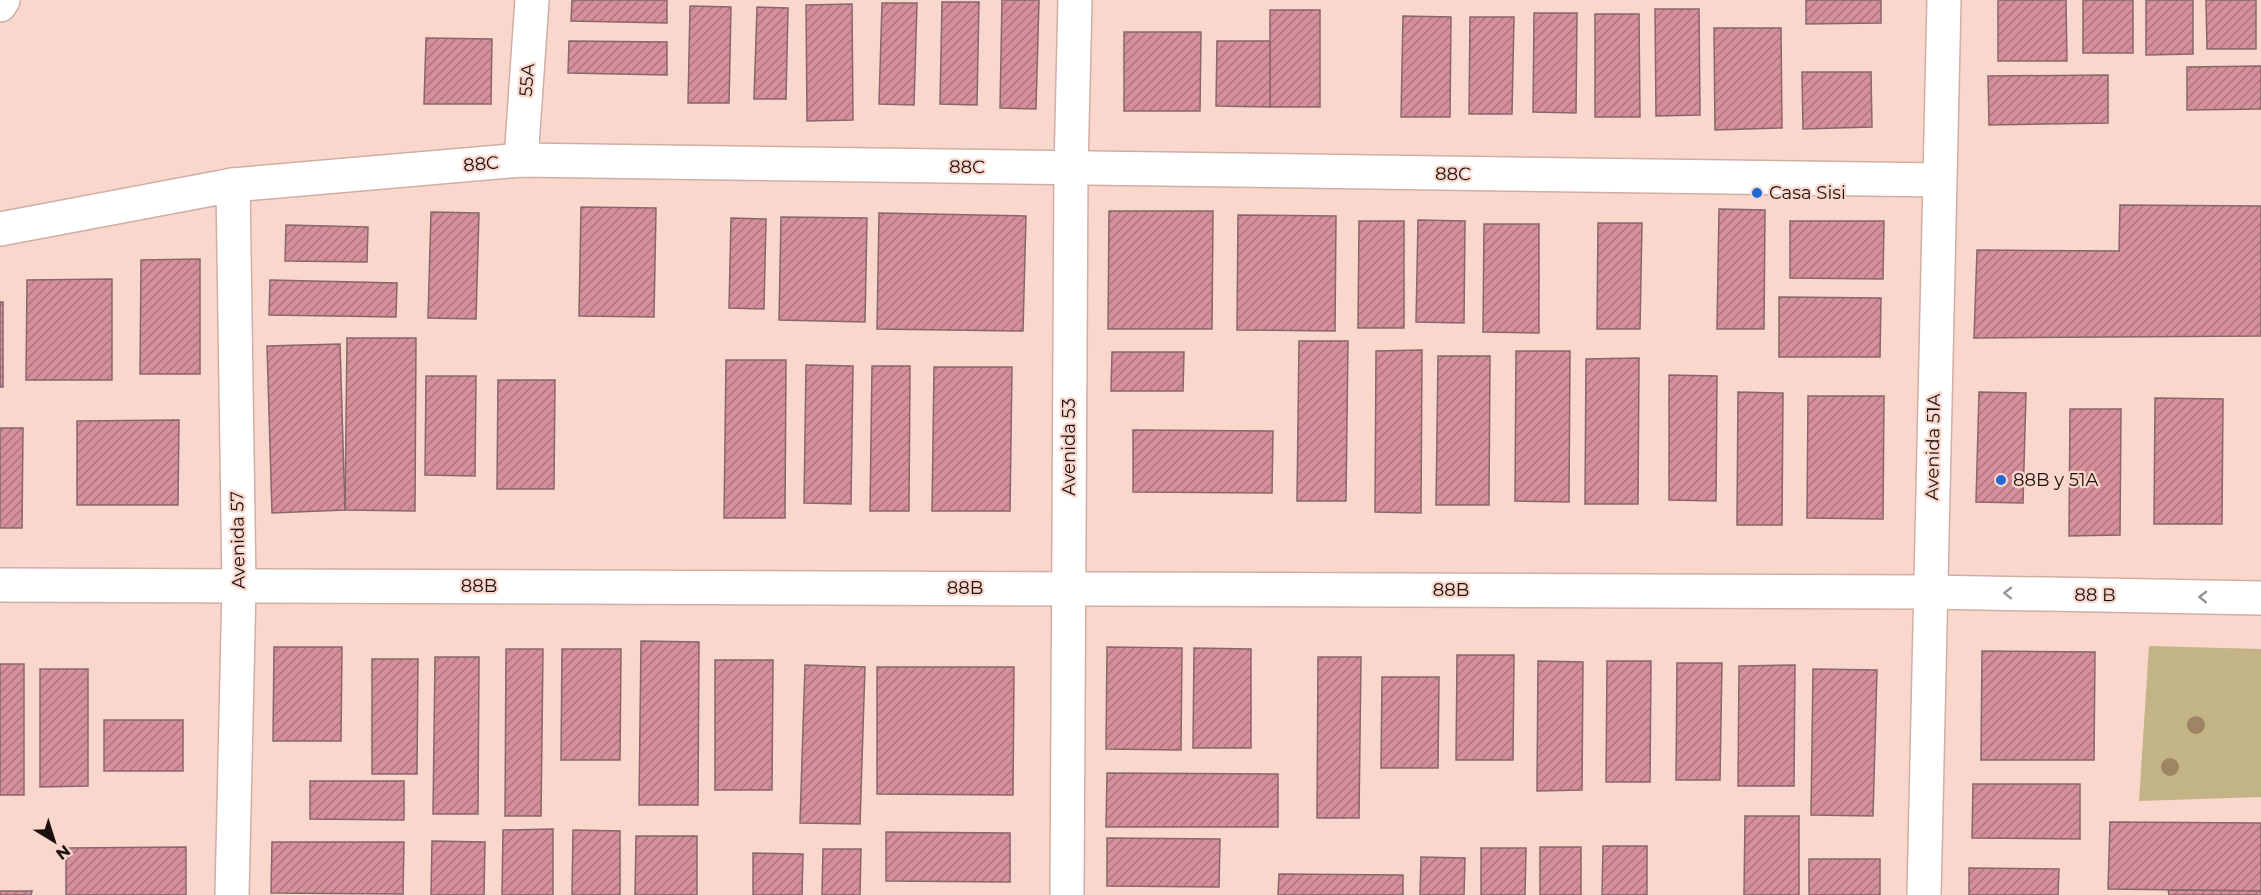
<svg xmlns="http://www.w3.org/2000/svg" width="2261" height="895" viewBox="0 0 2261 895" font-family="Montserrat,sans-serif">
	<defs>
		<pattern id="building-hatch" width="6" height="6" patternUnits="userSpaceOnUse" patternTransform="scale(1.5)"><rect width="6" height="6" fill="#d6909b"/><path d="M-1 1l2-2M0 6l6-6M5 7l2-2" fill="none" stroke="#ad747d"/></pattern>
	</defs>
	<rect width="100%" height="100%" fill="#fad7cd"/>
	<path fill="#c3b487" d="M2149,646L2261,649V797L2139,801Z"/>
	<g fill="url(#building-hatch)" stroke="#87676b" stroke-width="1.5">
		<path d="M572,0H667V23L571,21Z"/>
		<path d="M1002,0H1039L1036,109L1000,108Z"/>
		<path d="M1806,0H1881V23L1806,24Z"/>
		<path d="M1998,0H2066L2067,61H1998Z"/>
		<rect x="2083" y="0" width="50" height="53"/>
		<path d="M2146,0H2193V54L2146,55Z"/>
		<path d="M2206,0H2256V49H2207Z"/>
		<path d="M942,2H979L977,105L940,104Z"/>
		<path d="M882,3H917L914,105L879,104Z"/>
		<path d="M852,4L853,120L807,121L806,5Z"/>
		<path d="M690,6L731,7L729,103H688Z"/>
		<path d="M757,7L788,8L786,99H754Z"/>
		<path d="M1655,9H1699L1700,115L1656,116Z"/>
		<rect x="1270" y="10" width="50" height="97"/>
		<path d="M1534,13H1577L1576,113L1533,112Z"/>
		<path d="M1595,14H1639L1640,117H1595Z"/>
		<path d="M1403,16L1451,17L1450,117H1401Z"/>
		<path d="M1470,17H1514L1512,114H1469Z"/>
		<path d="M1714,28H1781L1782,128L1715,130Z"/>
		<path d="M1124,32H1201L1200,111H1124Z"/>
		<path d="M426,38L492,39L491,104H424Z"/>
		<path d="M569,41L667,42V75L568,73Z"/>
		<path d="M1217,41H1270V107L1216,106Z"/>
		<path d="M2261,66V109L2187,110V67Z"/>
		<path d="M1802,72H1871L1872,127L1803,129Z"/>
		<path d="M2108,75V123L1989,125L1988,76Z"/>
		<path d="M2120,205L2261,206V336L1974,338L1977,250L2119,251Z"/>
		<path d="M581,207L656,208L654,317L579,316Z"/>
		<path d="M1719,209L1765,210L1764,329H1717Z"/>
		<path d="M1109,211H1213L1212,329H1108Z"/>
		<path d="M431,212L479,213L476,319L428,318Z"/>
		<path d="M879,213L1026,216L1023,331L877,329Z"/>
		<path d="M1238,215L1336,216L1335,331L1237,330Z"/>
		<path d="M781,217L867,218L865,322L779,320Z"/>
		<path d="M731,218L766,219L764,309L729,308Z"/>
		<path d="M1418,220L1465,221L1464,323L1416,322Z"/>
		<path d="M1359,221H1404V328H1358Z"/>
		<path d="M1790,221H1884L1883,279L1790,278Z"/>
		<path d="M1598,223H1642L1640,329H1597Z"/>
		<path d="M1484,224H1539V333L1483,332Z"/>
		<path d="M286,225L368,227L367,262L285,261Z"/>
		<path d="M200,259V374H140L141,260Z"/>
		<path d="M112,279V380H26L27,280Z"/>
		<path d="M270,280L397,283L396,317L269,315Z"/>
		<path d="M1779,297L1881,298L1880,357H1779Z"/>
		<rect x="0" y="302" width="3" height="85"/>
		<path d="M347,338H416L415,511L345,510Z"/>
		<path d="M1299,341H1348L1346,501H1297Z"/>
		<path d="M340,344L345,510L272,513L267,346Z"/>
		<path d="M1422,350L1421,513L1375,512L1376,351Z"/>
		<path d="M1516,351H1570L1569,502L1515,501Z"/>
		<path d="M1112,352H1184L1183,391H1111Z"/>
		<path d="M1438,356H1490L1489,505H1436Z"/>
		<path d="M1639,358L1638,504H1585L1586,359Z"/>
		<path d="M726,360H786L785,518H724Z"/>
		<path d="M806,365L853,366L851,504L804,503Z"/>
		<path d="M872,366H910L909,511H870Z"/>
		<path d="M934,367H1012L1010,511H932Z"/>
		<path d="M1669,375L1717,376L1716,501L1669,500Z"/>
		<path d="M426,376H476L475,476L425,475Z"/>
		<path d="M498,380H555L554,489H497Z"/>
		<path d="M1738,392L1783,393L1782,525H1737Z"/>
		<path d="M1979,392L2026,393L2023,503L1976,502Z"/>
		<path d="M1808,396H1884L1883,519L1807,518Z"/>
		<path d="M2155,398L2223,399L2222,524H2154Z"/>
		<path d="M2070,409H2121L2120,535L2069,536Z"/>
		<path d="M179,420L178,505H77V421Z"/>
		<path d="M0,428H23L22,528H0Z"/>
		<path d="M1133,430L1273,431L1272,493L1133,492Z"/>
		<path d="M641,641L699,642L698,805H639Z"/>
		<path d="M274,647H342L341,741H273Z"/>
		<path d="M1107,647L1182,648L1181,750L1106,749Z"/>
		<path d="M1194,648L1251,649V748H1193Z"/>
		<path d="M506,649H543L541,816H505Z"/>
		<path d="M562,649H621L620,760H561Z"/>
		<path d="M1982,651L2095,652L2094,760H1981Z"/>
		<path d="M1457,655H1514L1513,760H1456Z"/>
		<path d="M435,657H479L478,814H433Z"/>
		<path d="M1318,657H1361L1359,818H1317Z"/>
		<path d="M372,659H418L417,774H372Z"/>
		<path d="M715,660H773L772,790H715Z"/>
		<path d="M1538,661L1583,662L1582,790L1537,791Z"/>
		<path d="M1607,661H1651L1650,782H1606Z"/>
		<path d="M1677,663H1722L1720,780H1676Z"/>
		<rect x="0" y="664" width="24" height="131"/>
		<path d="M805,665L865,667L860,824L800,823Z"/>
		<path d="M1795,665L1794,786H1738L1739,666Z"/>
		<path d="M877,667H1014L1013,795L877,794Z"/>
		<path d="M40,669H88V786L40,787Z"/>
		<path d="M1813,669L1877,670L1873,816L1811,815Z"/>
		<path d="M1382,677H1439L1438,768H1381Z"/>
		<rect x="104" y="720" width="79" height="51"/>
		<path d="M1107,773L1278,774V827H1106Z"/>
		<path d="M310,781H404V820L310,819Z"/>
		<path d="M1973,784H2080V839L1972,838Z"/>
		<path d="M1745,816H1799V895H1744Z"/>
		<path d="M2110,822L2261,823V891L2108,889Z"/>
		<path d="M553,829V895H502L503,830Z"/>
		<path d="M573,830L620,831V895H572Z"/>
		<path d="M886,832L1010,833V882L886,881Z"/>
		<path d="M636,836H697V895H635Z"/>
		<path d="M1107,838L1220,839L1219,887L1107,886Z"/>
		<path d="M432,841L485,842L484,895H431Z"/>
		<path d="M272,842H404L403,894L271,893Z"/>
		<path d="M1603,846H1647V895H1602Z"/>
		<path d="M186,847V895H66V848Z"/>
		<rect x="1540" y="847" width="41" height="48"/>
		<path d="M1481,848H1526L1525,895H1481Z"/>
		<path d="M823,849H861L860,895H822Z"/>
		<path d="M753,853L803,854L802,895H753Z"/>
		<path d="M1421,857L1465,858L1464,895H1420Z"/>
		<rect x="1809" y="859" width="71" height="36"/>
		<path d="M1969,868L2059,869L2058,895H1969Z"/>
		<path d="M1279,874L1403,875V895H1278Z"/>
		<path d="M2168,890L2261,891V895H2169Z"/>
		<path d="M0,891H32L31,895H0Z"/>
	</g>
	<g fill="none" stroke-linecap="round" stroke-linejoin="round">
		<g stroke="#d0aea4" stroke-width="36">
			<g id="minor">
				<path d="M0,5L3,0"/>
				<path d="M521,160L532,0"/>
				<path d="M0,229L233,185L521,160L1939,180"/>
				<path d="M0,585L1930,592L2261,598"/>
				<path d="M232,895L239,586L233,185"/>
				<path d="M1067,895L1071,169L1075,0"/>
				<path d="M1924,895L1944,0"/>
			</g>
		</g>
		<use href="#minor" stroke="#fff" stroke-width="33"/>
	</g>
	<g fill="#9e8665">
		<circle cx="2196" cy="725" r="9"/>
		<circle cx="2170" cy="767" r="9"/>
	</g>
	<defs><path id="oneway-chevron" d="M-2-3.5L2.5 0L-2 3.5" fill="none" stroke-width="1.6" stroke-linecap="round" stroke-linejoin="round" transform="scale(1.5)"/></defs>
	<g stroke="#999493">
		<use href="#oneway-chevron" transform="translate(2008 593) rotate(-179)"/>
		<use href="#oneway-chevron" transform="translate(2203 597) rotate(-179)"/>
	</g>
	<g fill="#2269d5" stroke="#fad7cd" stroke-width="2">
		<circle cx="1757" cy="193" r="6"/>
		<circle cx="2001" cy="480" r="6"/>
	</g>
	<g text-anchor="middle" stroke-width="4.5" stroke-linejoin="round" paint-order="stroke">
		<g font-size="18" fill="#1d110e" stroke="#fad7cd">
			<text transform="translate(527 80) rotate(-86)" y="6">55A</text>
			<text transform="translate(481 164) rotate(-5)" y="6">88C</text>
			<text transform="translate(967 167) rotate(1)" y="6">88C</text>
			<text transform="translate(1453 174) rotate(1)" y="6">88C</text>
			<text transform="translate(1069 447) rotate(-90)" y="6">Avenida 53</text>
			<text transform="translate(1933 447) rotate(-89)" y="6">Avenida 51A</text>
			<text transform="translate(238 540) rotate(-91)" y="6">Avenida 57</text>
			<text x="479" y="592">88B</text>
			<text x="965" y="594">88B</text>
			<text x="1451" y="596">88B</text>
			<text transform="translate(2095 595) rotate(1)" y="6">88 B</text>
		</g>
		<g font-size="18" fill="#1d110e" stroke="#fad7cd" text-anchor="start">
			<text x="1769" y="199">Casa Sisi</text>
			<text x="2013" y="486">88B y 51A</text>
		</g>
	</g>
	<g transform="translate(54 841) rotate(142)" stroke="#fad7cd" stroke-width="4.5" paint-order="stroke">
	<path d="M0-4.5L10 22L0 15L-10 22Z" fill="#1d110e"/>
	<text y="-9" font-size="16" font-weight="bold" text-anchor="middle" fill="#1d110e">N</text>
	</g>
</svg>
